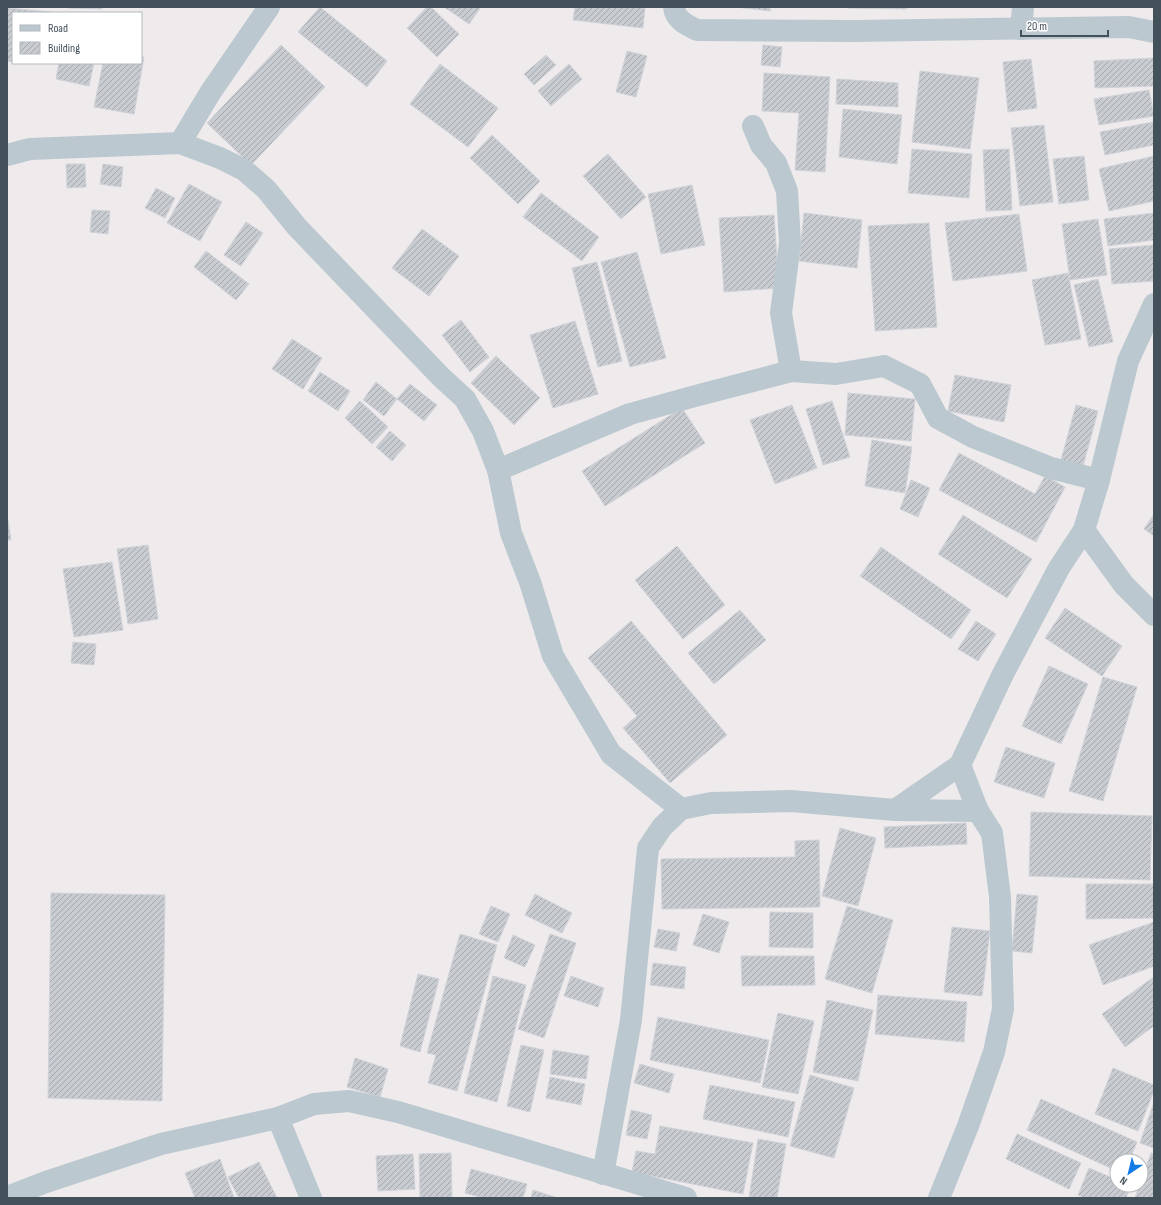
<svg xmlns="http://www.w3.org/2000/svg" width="1161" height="1205" viewBox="0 0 1161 1205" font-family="'Sofia Sans Condensed',sans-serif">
	<defs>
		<pattern id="building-hatch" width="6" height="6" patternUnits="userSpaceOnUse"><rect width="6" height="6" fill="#c8ccd1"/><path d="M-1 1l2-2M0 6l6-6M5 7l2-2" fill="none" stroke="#a4a8ad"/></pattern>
	</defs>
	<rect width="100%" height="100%" fill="#efebec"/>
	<g fill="url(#building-hatch)" stroke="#cfd2d8">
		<path d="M68,7H102V9L68,8Z"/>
		<path d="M320,7L387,61L367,87L298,32Z"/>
		<path d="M427,7H431L459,34L437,57L407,28Z"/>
		<path d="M444,7H481L469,24Z"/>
		<path d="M575,7H645L643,28L573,20Z"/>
		<path d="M736,7H770V11Z"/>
		<path d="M847,7H907V9L847,8Z"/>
		<path d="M7,8L50,12L13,13V62L7,61Z"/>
		<path d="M281,45L325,87L251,165L207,123Z"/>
		<path d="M763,45L782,47L780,67L761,65Z"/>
		<path d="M627,51L647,56L636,97L616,92Z"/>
		<path d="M546,55L556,65L534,85L524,74Z"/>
		<path d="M141,57H144L134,114L94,107L103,63H141Z"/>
		<path d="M1154,58V86L1095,88L1094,61Z"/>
		<path d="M1031,59L1037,108L1008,112L1003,62Z"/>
		<path d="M59,63H94L89,86L56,79Z"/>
		<path d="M440,64L498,108L468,147L410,104Z"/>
		<path d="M569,64L582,79L551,106L538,91Z"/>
		<path d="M920,71L979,78L970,149L912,142Z"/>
		<path d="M764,73L830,77L825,172L795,170L799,113L762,111Z"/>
		<path d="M837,79L898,83V107L836,104Z"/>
		<path d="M1149,90L1154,116L1099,125L1094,99Z"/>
		<path d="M843,109L902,115L897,164L839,157Z"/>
		<path d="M1153,122L1154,145L1105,155L1100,132Z"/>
		<path d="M1044,125L1053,202L1020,206L1011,128Z"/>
		<path d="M492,135L540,181L518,204L470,158Z"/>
		<path d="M912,149L972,154L969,198L908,193Z"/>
		<path d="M1009,149L1012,210L986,211L983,150Z"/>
		<path d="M608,154L646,197L621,219L583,176Z"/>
		<path d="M1084,156L1089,200L1059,204L1053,159Z"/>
		<path d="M1154,156V201L1109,211L1099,169Z"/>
		<path d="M66,164H85L86,187L67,188Z"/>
		<path d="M103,164L123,167L121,187L100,184Z"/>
		<path d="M189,184L222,202L200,241L167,223Z"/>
		<path d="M692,185L705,245L661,254L648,194Z"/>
		<path d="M156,188L175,198L165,218L145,208Z"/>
		<path d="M541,193L599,237L582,261L523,217Z"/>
		<path d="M92,210L110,211L108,234L90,232Z"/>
		<path d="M804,213L862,220L857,268L799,261Z"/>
		<path d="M1154,213V240L1108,246L1104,219Z"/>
		<path d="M1019,214L1027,271L953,281L945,223Z"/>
		<path d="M774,215L779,288L724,292L719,218Z"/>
		<path d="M1098,219L1107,275L1070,280L1062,224Z"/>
		<path d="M246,222L263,233L241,266L224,255Z"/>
		<path d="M929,223L937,327L875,331L868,226Z"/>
		<path d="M422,229L459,256L429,296L392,268Z"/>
		<path d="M1154,245V281L1112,284L1109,249Z"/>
		<path d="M206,251L249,284L236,300L194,267Z"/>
		<path d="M637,252L666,358L630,367L601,262Z"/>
		<path d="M597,262L622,361L598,367L572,268Z"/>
		<path d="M1068,273L1081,339L1045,345L1032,280Z"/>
		<path d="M1098,279L1113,342L1089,347L1074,285Z"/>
		<path d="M461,320L489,357L470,372L442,335Z"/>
		<path d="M575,321L598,394L553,408L530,335Z"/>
		<path d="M292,339L322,358L303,389L272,369Z"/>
		<path d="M496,356L540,398L514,425L471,383Z"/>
		<path d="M320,372L350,391L338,411L308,391Z"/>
		<path d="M955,375L1011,385L1004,422L948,411Z"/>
		<path d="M376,382L397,399L384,416L363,400Z"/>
		<path d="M410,384L437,405L424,421L397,399Z"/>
		<path d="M848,393L915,399L911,441L845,435Z"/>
		<path d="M360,401L388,427L372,444L345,418Z"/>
		<path d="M832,401L850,457L823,465L806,409Z"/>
		<path d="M792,405L817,468L775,484L750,420Z"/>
		<path d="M1076,405L1098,411L1083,466L1061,460Z"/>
		<path d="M682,408L705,443L605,506L582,471Z"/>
		<path d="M390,431L406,445L392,461L376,447Z"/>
		<path d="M872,440L912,447L905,493L865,486Z"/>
		<path d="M959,453L1035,494L1045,476L1065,487L1036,542L939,490Z"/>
		<path d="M911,480L930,488L918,517L900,509Z"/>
		<path d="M7,514L11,540H7Z"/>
		<path d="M1154,514V536L1144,529Z"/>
		<path d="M963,515L1032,559L1007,598L938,554Z"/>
		<path d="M148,545L158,619L128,624L117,549Z"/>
		<path d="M677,546L725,605L683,639L635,580Z"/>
		<path d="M881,547L971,610L951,639L860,576Z"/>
		<path d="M112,562L123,630L74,637L63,569Z"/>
		<path d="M1065,608L1122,646L1102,676L1045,638Z"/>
		<path d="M740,610L766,640L714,684L688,653Z"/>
		<path d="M631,621L727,735L670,783L623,728L637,716L588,658Z"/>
		<path d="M976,621L996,634L978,661L958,649Z"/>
		<path d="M73,642L96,644L94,665L71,663Z"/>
		<path d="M1049,666L1088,684L1061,744L1022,726Z"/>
		<path d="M1103,677L1137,687L1103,801L1069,791Z"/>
		<path d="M1006,747L1055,763L1044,798L994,782Z"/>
		<path d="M1031,812L1152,816L1150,880L1029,876Z"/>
		<path d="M966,823L967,844L885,848L884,827Z"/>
		<path d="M840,828L876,838L858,906L822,896Z"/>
		<path d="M819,840L820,907L662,909L661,859L795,857V841Z"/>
		<path d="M1086,884H1154V918L1086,919Z"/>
		<path d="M51,893L165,895L162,1101L48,1098Z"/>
		<path d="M535,894L572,913L562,933L525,915Z"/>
		<path d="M1017,894L1038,896L1032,953L1012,951Z"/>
		<path d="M491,906L510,914L498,942L479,934Z"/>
		<path d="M847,906L893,920L872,993L825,979Z"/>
		<path d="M770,912L813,913V948L769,947Z"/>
		<path d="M703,914L729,922L719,953L693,945Z"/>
		<path d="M1154,922V966L1103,985L1089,945Z"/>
		<path d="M952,927L990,931L982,996L944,992Z"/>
		<path d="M658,929L680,933L676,951L654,947Z"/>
		<path d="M460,934L497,945L457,1091L428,1083L436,1055L427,1053Z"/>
		<path d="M550,934L576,943L544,1038L518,1029Z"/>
		<path d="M513,935L535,945L525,967L504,958Z"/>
		<path d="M741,956H814L815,985L742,986Z"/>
		<path d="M653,963L686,967L684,989L650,985Z"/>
		<path d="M418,974L439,979L420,1052L400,1046Z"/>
		<path d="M493,976L526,985L497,1102L464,1093Z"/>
		<path d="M571,976L604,988L598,1007L564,996Z"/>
		<path d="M1154,977V1026L1125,1047L1102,1014Z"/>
		<path d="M878,995L967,1002L964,1042L875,1034Z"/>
		<path d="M827,1000L873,1010L858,1081L813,1072Z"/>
		<path d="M778,1013L814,1021L798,1094L762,1087Z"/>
		<path d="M658,1017L769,1040L760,1083L650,1060Z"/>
		<path d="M521,1045L544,1050L530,1112L507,1106Z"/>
		<path d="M553,1050L589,1056L586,1079L550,1074Z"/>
		<path d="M355,1058L388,1069L380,1097L347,1087Z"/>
		<path d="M640,1064L674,1074L669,1093L634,1083Z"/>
		<path d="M1113,1068L1154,1085V1091L1138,1131L1095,1114Z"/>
		<path d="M810,1075L854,1088L834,1158L790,1146Z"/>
		<path d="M550,1077L585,1084L581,1105L546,1098Z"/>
		<path d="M710,1085L795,1102L788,1137L703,1119Z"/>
		<path d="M1041,1099L1137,1142L1129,1161H1117V1171L1027,1130Z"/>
		<path d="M1154,1102V1148L1140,1143Z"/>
		<path d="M631,1110L652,1115L647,1139L626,1135Z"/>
		<path d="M660,1126L753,1143L743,1194L632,1172L636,1151L655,1154Z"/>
		<path d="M1017,1134L1081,1163L1069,1189L1006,1159Z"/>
		<path d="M758,1139L786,1144L777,1198H749Z"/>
		<path d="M451,1153L452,1198H420L419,1154Z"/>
		<path d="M1151,1153L1154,1154V1198H1135Z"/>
		<path d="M413,1154L415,1189L378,1191L376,1156Z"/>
		<path d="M220,1159L234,1198H195L185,1173Z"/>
		<path d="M259,1162L277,1198H239L228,1177Z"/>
		<path d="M1089,1168L1117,1180V1185H1131L1126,1198H1084L1078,1195Z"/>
		<path d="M471,1169L527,1184L523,1198H483L465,1193Z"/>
		<path d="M533,1190L558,1198H531Z"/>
	</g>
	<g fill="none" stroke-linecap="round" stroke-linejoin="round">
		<g stroke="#bbc8cf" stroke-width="22">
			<path d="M674,7C675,20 687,25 697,30L855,31L1129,27L1154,32"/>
			<path d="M1021,29L1023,7"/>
			<path d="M753,126L761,145L776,163L787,191L790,243L781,313L791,371"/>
			<path d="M180,143L210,93L269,7"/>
			<path d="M7,155L30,149L180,143L220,158L244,170L266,189L297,227L441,377L465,399L483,431L498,470L511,533L530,582L553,656L611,754L681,809"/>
			<path d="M498,470L630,414L699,395L791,371L836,374L884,366L920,384L938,418L973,437L1051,468L1099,480"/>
			<path d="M1084,530L1124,585L1154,615"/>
			<path d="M895,810L960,765L1003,674L1059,568L1084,530L1099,480L1128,361L1154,304"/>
			<path d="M278,1118L311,1198"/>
			<path d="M603,1174L631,1020L648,848L662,827L681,809L711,803L791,801L895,810L978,811"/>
			<path d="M7,1197L46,1182L161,1144L278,1118L314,1104L349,1101L398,1112L686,1198"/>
			<path d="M939,1198L968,1126L994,1052L1003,1009L1000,897L992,833L978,811L960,765"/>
		</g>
	</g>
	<rect width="1161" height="1205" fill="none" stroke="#43515a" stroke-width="16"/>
	<rect x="12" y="12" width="130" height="52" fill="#ffffff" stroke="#b4b9bd"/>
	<rect x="20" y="25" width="20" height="6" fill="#bbc8cf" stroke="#b4b9bd"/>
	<text x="48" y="32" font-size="12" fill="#43515a">Road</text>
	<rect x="20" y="42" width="20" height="12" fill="url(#building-hatch)" stroke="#b4b9bd"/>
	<text x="48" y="52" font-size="12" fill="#43515a">Building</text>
	<g transform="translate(1129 1173) rotate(215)"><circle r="19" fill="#ffffff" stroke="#b4b9bd"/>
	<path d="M0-3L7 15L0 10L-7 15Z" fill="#0f7ce5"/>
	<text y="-6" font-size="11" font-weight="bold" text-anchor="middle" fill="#43515a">N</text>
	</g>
	<path d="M1021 30v6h87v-6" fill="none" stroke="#43515a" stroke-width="2"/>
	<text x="1027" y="30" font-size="12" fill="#43515a" stroke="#ffffff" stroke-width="3" paint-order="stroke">20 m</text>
</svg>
